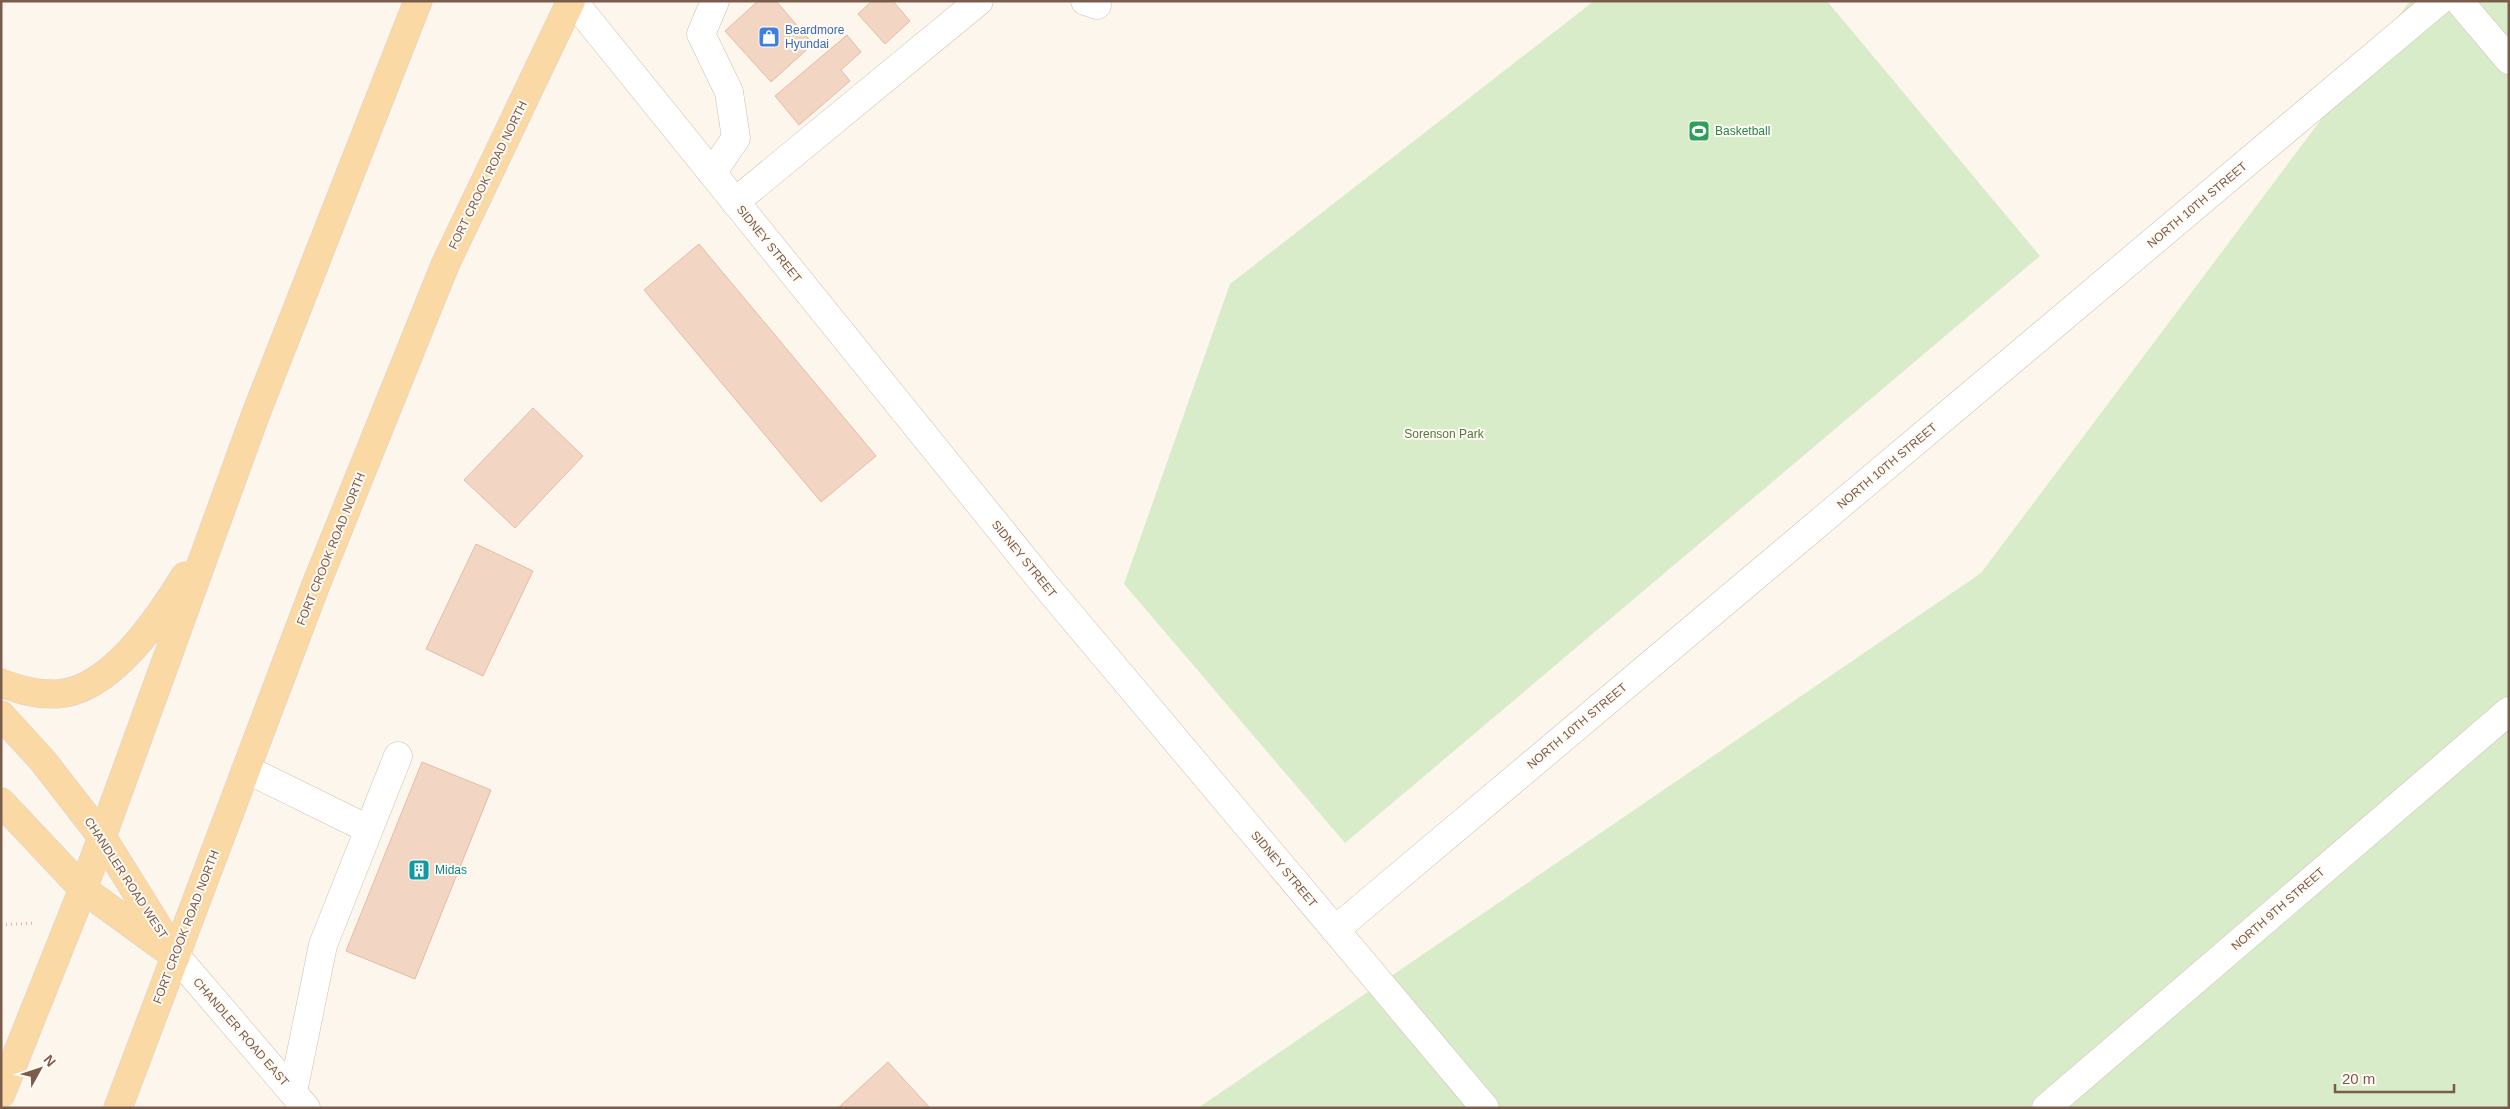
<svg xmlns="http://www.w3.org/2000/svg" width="2510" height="1109" viewBox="0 0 2510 1109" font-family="Helvetica,sans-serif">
	<rect width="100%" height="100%" fill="#fdf6ec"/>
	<g fill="#d8ecc9">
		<path d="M1594,1H1827L2040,256L1345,843L1124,584L1230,284Z"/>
		<path d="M2410,1H2509V1108H1198L1981,573Z"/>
	</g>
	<g fill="#f3d5c3" stroke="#e6bba3">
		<path d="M758,1H776L813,44L771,82L725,31Z"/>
		<path d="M872,1H893L910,21L885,44L858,14Z"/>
		<path d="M847,35L861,52L841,70L850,81L799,125L775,96Z"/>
		<path d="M699,244L876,456L821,502L644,290Z"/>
		<path d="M533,408L583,456L515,528L464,480Z"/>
		<path d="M476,544L533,571L483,676L426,649Z"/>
		<path d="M422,762L491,790L415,979L346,951Z"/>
		<path d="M888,1062L930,1108H838Z"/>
	</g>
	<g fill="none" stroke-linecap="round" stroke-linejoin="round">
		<g stroke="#d1beb0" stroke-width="29">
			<g id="minor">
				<path d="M573,1L1046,586L1485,1108"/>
				<path d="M1085,1L1097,5"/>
				<path d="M2459,1L2509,60"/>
				<path d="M712,173L736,138L729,92L701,34L715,1"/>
				<path d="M735,202L979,1"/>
				<path d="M246,769L368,829"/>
				<path d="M1335,930L2439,1"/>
				<path d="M176,956L306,1108"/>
				<path d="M293,1092L323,945L398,756"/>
				<path d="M2046,1108L2509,711"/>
			</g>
		</g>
		<g stroke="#dad1cd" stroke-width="29">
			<g id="major">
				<path d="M1,683C20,690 37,695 57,694C111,691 159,618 185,576"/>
				<path d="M1,715L43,761L102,837L176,956"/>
				<path d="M1,802L83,889L164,948"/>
				<path d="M1,1094L83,889L255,416L418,1"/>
				<path d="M118,1108L315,587L445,265L571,1"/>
			</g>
		</g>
		<path stroke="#d9b8a5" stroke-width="3" stroke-dasharray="1 4" stroke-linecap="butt" d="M1,925L33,923"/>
		<use href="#minor" stroke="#fff" stroke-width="28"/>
		<use href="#major" stroke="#fbd9a5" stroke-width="28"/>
	</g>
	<defs>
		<g id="shop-square" transform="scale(1.125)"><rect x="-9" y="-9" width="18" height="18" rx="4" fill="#3f7fe0" stroke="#fffaf3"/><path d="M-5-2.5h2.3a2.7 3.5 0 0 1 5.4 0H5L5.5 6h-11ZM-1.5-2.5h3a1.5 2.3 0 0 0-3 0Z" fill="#fff"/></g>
		<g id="stadium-square" transform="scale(1.125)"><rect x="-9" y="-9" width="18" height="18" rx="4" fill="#2e9e5b" stroke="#fffaf3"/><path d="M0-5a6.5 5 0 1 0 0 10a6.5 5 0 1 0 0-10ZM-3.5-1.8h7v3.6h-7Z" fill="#fff"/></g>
		<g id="building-square" transform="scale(1.125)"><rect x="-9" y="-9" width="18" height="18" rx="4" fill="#0f9aa8" stroke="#fffaf3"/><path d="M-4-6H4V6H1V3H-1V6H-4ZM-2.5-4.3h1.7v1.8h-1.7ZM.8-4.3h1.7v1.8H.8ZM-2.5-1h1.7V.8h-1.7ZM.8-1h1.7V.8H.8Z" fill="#fff"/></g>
	</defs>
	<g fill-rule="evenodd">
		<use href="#shop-square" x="769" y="37"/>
		<use href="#stadium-square" x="1699" y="131"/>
		<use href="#building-square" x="419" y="870"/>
	</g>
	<g text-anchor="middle" stroke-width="4" stroke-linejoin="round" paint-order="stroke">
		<g font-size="12" fill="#366cbe" stroke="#fffaf3" text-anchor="start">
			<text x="785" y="34">Beardmore<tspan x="785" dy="14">Hyundai</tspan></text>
		</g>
		<g font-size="12" fill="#27864d" stroke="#fffaf3" text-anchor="start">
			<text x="1715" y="135">Basketball</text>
		</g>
		<g font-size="12" fill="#7a5c4d" stroke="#fffaf3">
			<text transform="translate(488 175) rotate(-64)" y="4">FORT CROOK ROAD NORTH</text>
			<text transform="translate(2197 205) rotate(-40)" y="4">NORTH 10TH STREET</text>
			<text transform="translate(769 244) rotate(51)" y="4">SIDNEY STREET</text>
			<text transform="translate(1887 466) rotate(-40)" y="4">NORTH 10TH STREET</text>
			<text transform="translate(331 549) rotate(-68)" y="4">FORT CROOK ROAD NORTH</text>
			<text transform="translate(1024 559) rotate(51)" y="4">SIDNEY STREET</text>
			<text transform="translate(1577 726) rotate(-40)" y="4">NORTH 10TH STREET</text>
			<text transform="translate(1284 869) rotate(50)" y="4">SIDNEY STREET</text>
			<text transform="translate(126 878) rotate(57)" y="4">CHANDLER ROAD WEST</text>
			<text transform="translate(2278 909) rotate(-41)" y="4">NORTH 9TH STREET</text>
			<text transform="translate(186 927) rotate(-69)" y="4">FORT CROOK ROAD NORTH</text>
			<text transform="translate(241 1032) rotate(49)" y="4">CHANDLER ROAD EAST</text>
		</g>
		<g font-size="12" fill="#537a41" stroke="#fffaf3">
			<text x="1444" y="438">Sorenson Park</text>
		</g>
		<g font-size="12" fill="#0d838f" stroke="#fffaf3" text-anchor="start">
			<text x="435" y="874">Midas</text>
		</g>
	</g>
	<rect width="2510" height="1109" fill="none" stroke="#7a5c4d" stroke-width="5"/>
	<g transform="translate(40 1069) rotate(50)" stroke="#fffaf3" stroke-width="4" paint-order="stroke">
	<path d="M0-4L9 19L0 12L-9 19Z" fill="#7a5c4d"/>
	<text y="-8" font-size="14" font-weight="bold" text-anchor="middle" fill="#7a5c4d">N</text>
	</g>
	<path d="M2335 1084v8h119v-8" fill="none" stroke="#7a5c4d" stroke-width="2.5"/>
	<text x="2342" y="1084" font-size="15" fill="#7a5c4d" stroke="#fffaf3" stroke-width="4" paint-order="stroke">20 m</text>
</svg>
